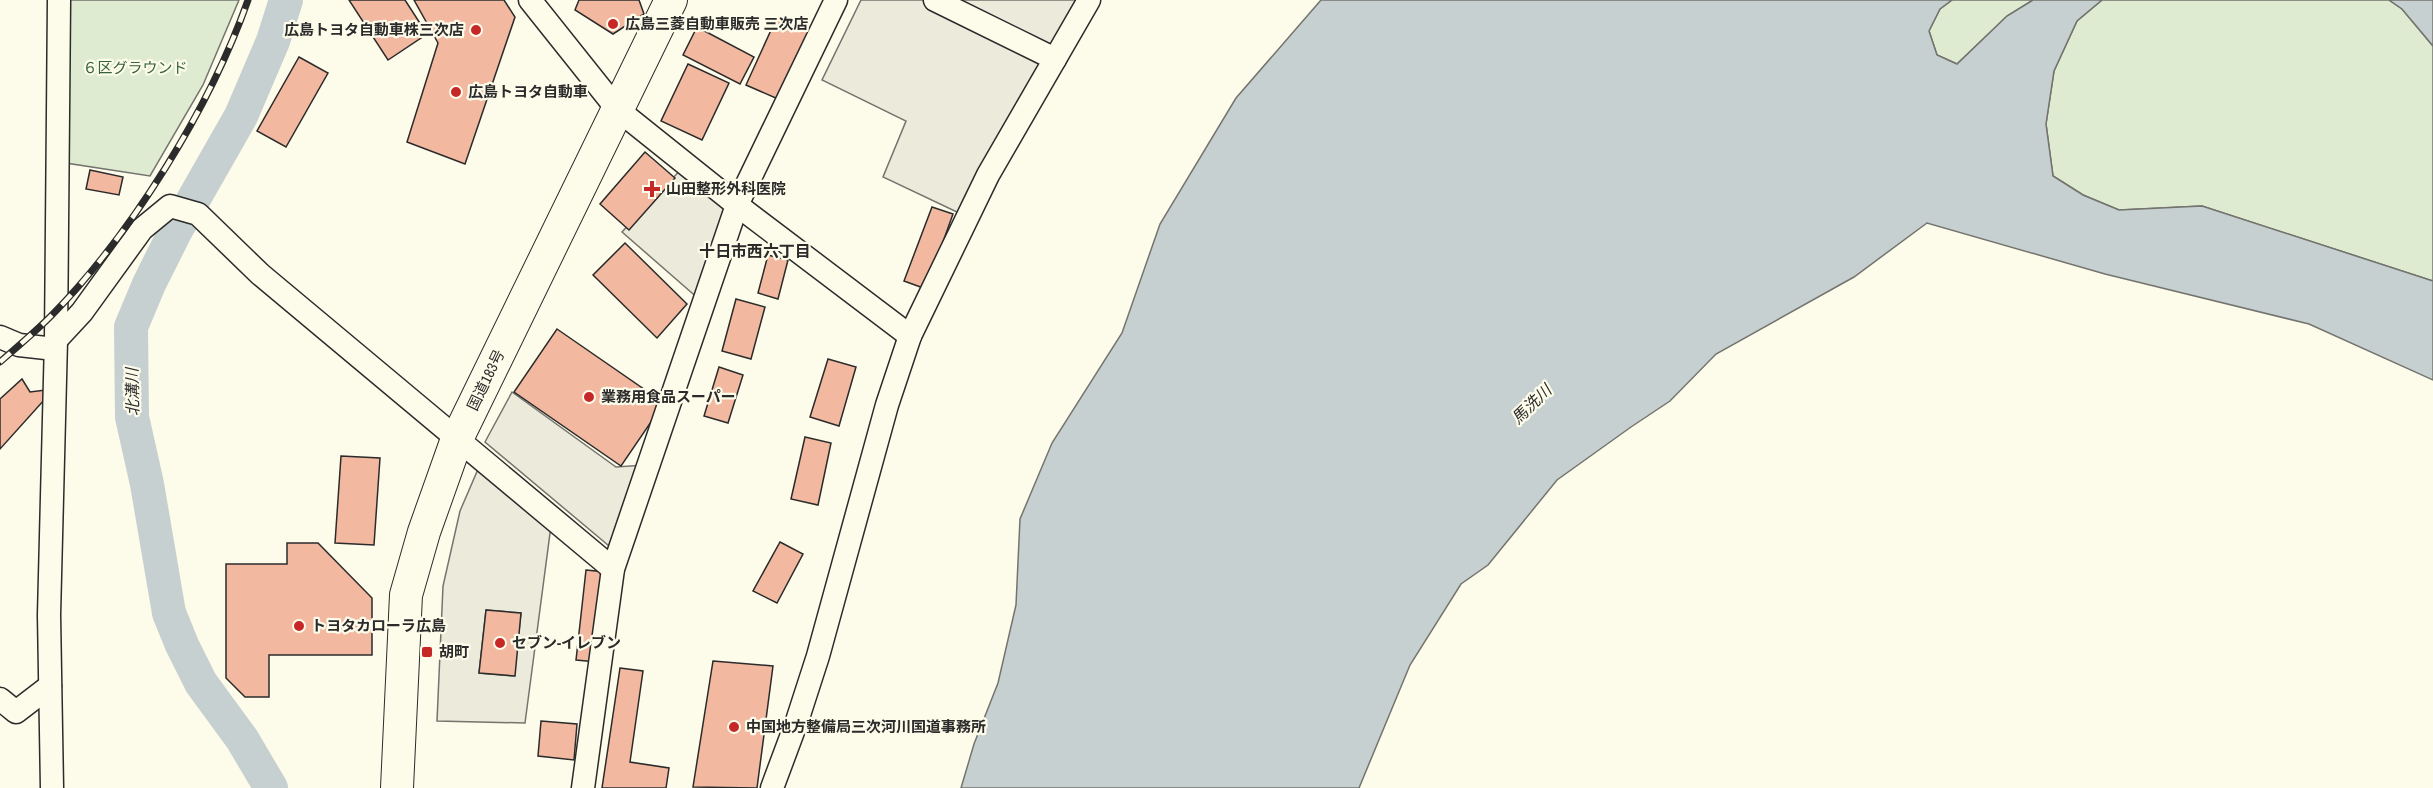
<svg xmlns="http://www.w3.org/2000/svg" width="2433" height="788" viewBox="0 0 2433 788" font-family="'Archivo Narrow','Noto Sans JP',sans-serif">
	<rect width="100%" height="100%" fill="#fdfbea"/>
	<g fill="#deebd1" stroke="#74746e" stroke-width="1.5">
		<path d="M69,0H239L203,85L150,176L66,163Z"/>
		<path d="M1952,0H2033L2007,16L1957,64L1937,55L1929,31L1940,9Z"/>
		<path d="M2102,0H2389L2402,9L2433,46V281L2202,206L2119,210L2083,195L2053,176L2046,124L2054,71L2077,21Z"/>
	</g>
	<g fill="#eceadb" stroke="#74746e" stroke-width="1.5" fill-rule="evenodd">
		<path d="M861,0H1089L959,213L883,177L906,121L822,80Z"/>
		<path d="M687,163L732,212L700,300L622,232Z"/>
		<path d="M512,392L616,467L645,465L621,556L485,442Z"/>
		<path d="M482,460L552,518L525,723L437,721L443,586L460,511ZM486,610L521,613L514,676L479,673Z"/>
	</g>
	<g fill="#c7d0d0" stroke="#74746e" stroke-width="1.5">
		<path d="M1321,0H1952L1940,9L1929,31L1937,55L1957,64L2007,16L2033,0H2102L2077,21L2054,71L2046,124L2053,176L2083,195L2119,210L2202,206L2433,281V380L2309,324L2105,274L1927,223L1854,277L1716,354L1670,401L1631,427L1557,480L1488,565L1461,584L1410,665L1359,788H961L974,744L998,683L1016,605L1020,519L1052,443L1122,333L1160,224L1236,98Z"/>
		<path d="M2389,0H2433V46L2402,9Z"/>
	</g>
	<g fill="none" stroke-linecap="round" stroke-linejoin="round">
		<path stroke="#c7d0d0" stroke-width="34" d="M271,788L242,739L201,683L182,645L169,613L147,484L132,417L131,327L149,284L176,230L241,116L273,41L286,0"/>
	</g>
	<g fill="#f2b8a0" stroke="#2b2b2b" stroke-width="1.5">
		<path d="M349,0H405L427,34L388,60Z"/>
		<path d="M414,0H504L515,17L465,164L407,142L438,43Z"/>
		<path d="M579,0H639L644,14L613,34L575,10Z"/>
		<path d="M777,17L809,31L778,99L746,85Z"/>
		<path d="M697,27L754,57L740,84L683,55Z"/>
		<path d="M299,57L328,73L286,147L257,131Z"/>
		<path d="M688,64L729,83L702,140L661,121Z"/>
		<path d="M645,152L675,178L629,230L600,204Z"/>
		<path d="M90,170L123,177L119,195L86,189Z"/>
		<path d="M932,207L953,214L926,289L904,281Z"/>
		<path d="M625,243L687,304L657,338L593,275Z"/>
		<path d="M768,255L788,260L778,299L758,293Z"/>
		<path d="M736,299L765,307L751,359L722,351Z"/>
		<path d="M557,329L664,403L621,466L514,392Z"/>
		<path d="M828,359L856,367L839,426L810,417Z"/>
		<path d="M719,367L743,375L728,423L704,416Z"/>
		<path d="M22,379L30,392L54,389L0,449V399Z"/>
		<path d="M805,437L831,443L818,505L791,499Z"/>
		<path d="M341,456L380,458L374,545L335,543Z"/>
		<path d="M780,542L803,554L777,603L753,591Z"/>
		<path d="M287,543H318L372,598V655H269V697H245L226,678V564H287Z"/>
		<path d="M586,570L606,572L597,662L576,660Z"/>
		<path d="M486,610L521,613L515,676L479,673Z"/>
		<path d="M713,661L773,666L757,788L693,787Z"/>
		<path d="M620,668L643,671L630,762L669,768L666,788H602Z"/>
		<path d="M541,721L577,724L574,760L538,756Z"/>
	</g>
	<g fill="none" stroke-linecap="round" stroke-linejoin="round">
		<g stroke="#2b2b2b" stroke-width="25">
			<g id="minor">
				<path d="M530,0L617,109L737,205L910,336"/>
				<path d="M935,0L1055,59"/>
				<path d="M0,337L19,345L55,349"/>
				<path d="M56,340L82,312L142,229L170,206L198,214L260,274L613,569"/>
				<path d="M0,699L16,712L50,686"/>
				<path d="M52,788L49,615L56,340L59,0"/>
				<path d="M583,788L613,569L737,205L836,0"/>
				<path d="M772,788L797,721L818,656L887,405L910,336L988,175L1089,0"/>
			</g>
		</g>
		<g stroke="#2b2b2b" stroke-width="34">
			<path id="highway" d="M397,788L406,595L424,532L457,439L671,0"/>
		</g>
		<use href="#minor" stroke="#fdfbea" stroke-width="22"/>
		<use href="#highway" stroke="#fdfbea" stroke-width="32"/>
		<g stroke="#2b2b2b" stroke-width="7">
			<path id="rail" d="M0,362C17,347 35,332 51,316C131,235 210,108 248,0"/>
		</g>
		<use href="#rail" stroke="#fdfbea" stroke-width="4.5" stroke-dasharray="14" stroke-linecap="butt"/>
	</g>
	<g fill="#c62828" stroke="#fdfbea" stroke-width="2">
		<circle cx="613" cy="24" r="6"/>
		<circle cx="476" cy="30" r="6"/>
		<circle cx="456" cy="92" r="6"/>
		<path d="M649 180h6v6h6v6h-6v6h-6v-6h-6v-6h6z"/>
		<circle cx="589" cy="397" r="6"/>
		<circle cx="299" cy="626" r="6"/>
		<circle cx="500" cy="643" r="6"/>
		<rect x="421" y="646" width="12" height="12" rx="3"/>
		<circle cx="734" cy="727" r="6"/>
	</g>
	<g text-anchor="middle" stroke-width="4.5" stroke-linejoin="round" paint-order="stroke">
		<g font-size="15" font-weight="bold" fill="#2b2b2b" stroke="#fdfbea" text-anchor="start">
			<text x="625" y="29">広島三菱自動車販売 三次店</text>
			<text x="464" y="35" text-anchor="end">広島トヨタ自動車株三次店</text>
			<text x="468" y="97">広島トヨタ自動車</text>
			<text x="666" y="194">山田整形外科医院</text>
			<text x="601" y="402">業務用食品スーパー</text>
			<text x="311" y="631">トヨタカローラ広島</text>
			<text x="512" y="648">セブン-イレブン</text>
			<text x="439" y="657">胡町</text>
			<text x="746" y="732">中国地方整備局三次河川国道事務所</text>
		</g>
		<g font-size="15" fill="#34623c" stroke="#fdfbea">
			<text x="135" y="73">６区グラウンド</text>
		</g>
		<g font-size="15" fill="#2b2b2b" stroke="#fdfbea">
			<text transform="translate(486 380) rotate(-64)" y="5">国道183号</text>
		</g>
		<g font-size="16" font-weight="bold" fill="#2b2b2b" stroke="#fdfbea">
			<text x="755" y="257">十日市西六丁目</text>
		</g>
		<g font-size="16" font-style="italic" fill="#2b2b2b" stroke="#fdfbea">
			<text transform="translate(132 392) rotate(-91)" y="6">北溝川</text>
			<text transform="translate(1531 404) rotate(-44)" y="6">馬洗川</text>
		</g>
	</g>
</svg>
